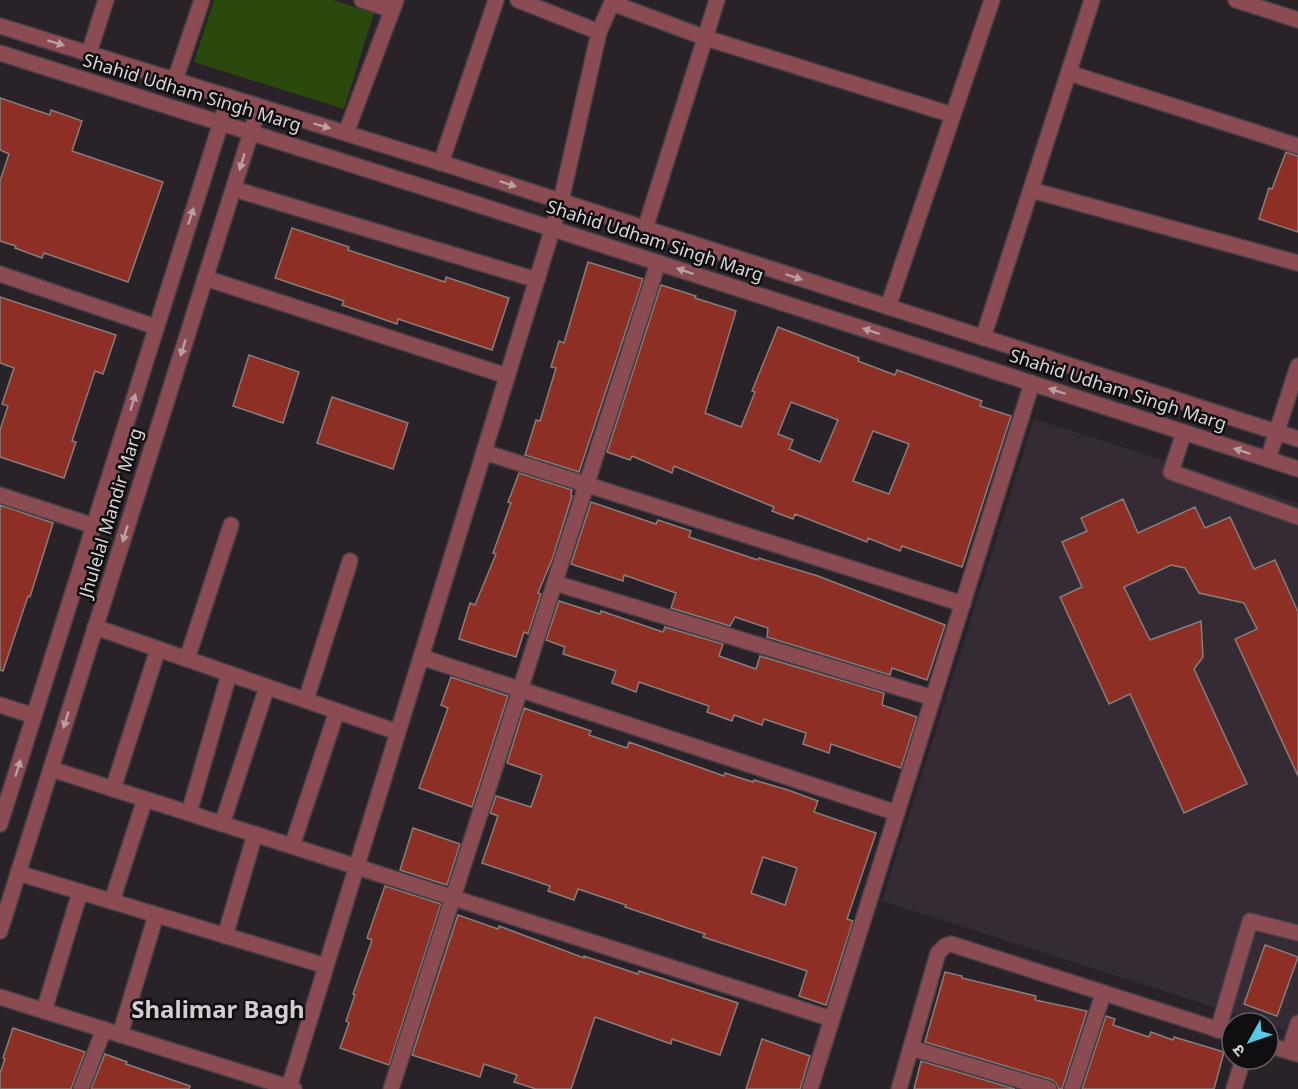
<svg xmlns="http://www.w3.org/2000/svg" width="1298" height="1089" viewBox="0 0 1298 1089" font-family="'Noto Sans','Noto Sans Devanagari',sans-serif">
	<rect width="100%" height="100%" fill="#292329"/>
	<path fill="#342b35" d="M1034,419L1298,503V1034L882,901Z"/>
	<path fill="#2c490d" d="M214,0H332L374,13L344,109L194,62Z"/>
	<g fill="#8d2f24" stroke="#877d7b" stroke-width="1.5" fill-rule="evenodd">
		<path d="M0,98L50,115L51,110L82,121L72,151L163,182L128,282L44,253L42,258L15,248L16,246L0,241V181L9,154L0,150Z"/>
		<path d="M1286,152L1298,156V232L1259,219L1269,188L1272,189Z"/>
		<path d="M292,228L349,247L348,250L445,282L446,277L509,298L492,350L398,319L397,324L342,305L344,301L275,278Z"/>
		<path d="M588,262L643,279L579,472L525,455L536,420L540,421L556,368L551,367L559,341L564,343Z"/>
		<path d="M661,285L696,296L695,298L736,311L705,413L741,427L755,392L752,391L778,327L859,358L858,361L895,375L897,370L982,401L980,406L1011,416L962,567L902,546L900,551L868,538L867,542L795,514L793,519L772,511L774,507L674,466L672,473L632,456L630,460L607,452ZM791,402L838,420L820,462L789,449L793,440L778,434ZM873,431L909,444L889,494L853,481Z"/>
		<path d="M0,297L116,335L103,374L95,371L72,441L76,442L64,478L0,457V430L8,406L2,404L14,368L0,363Z"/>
		<path d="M249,355L299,372L283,423L233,406Z"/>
		<path d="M332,397L408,423L393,469L317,443Z"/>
		<path d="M519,473L572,490L571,495L572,496L553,557L538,593L541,594L528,634L524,632L516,657L459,639L470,603L475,605L496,554L493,553L511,503L508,502Z"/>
		<path d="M1123,499L1138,533L1195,507L1205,528L1230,517L1254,569L1275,560L1298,612V776L1235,639L1257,629L1244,603L1199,593L1185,568L1171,565L1124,587L1150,640L1201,621L1203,657L1194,669L1247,784L1184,813L1130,694L1109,704L1060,597L1082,587L1062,542L1087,531L1081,518Z"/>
		<path d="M591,502L656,524L658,520L691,531L689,537L758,560L759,558L818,576L945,625L927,680L892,668L890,675L767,637L768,628L735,617L730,626L671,608L676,593L624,575L623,581L571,564Z"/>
		<path d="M0,505L53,523L30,597L28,596L3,671L0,670Z"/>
		<path d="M559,601L600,614L601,611L663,632L665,627L723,644L719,656L756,669L760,656L884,693L882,705L917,717L901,768L831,744L829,753L803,744L806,733L764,719L762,725L734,715L732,721L707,712L709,706L639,682L636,692L612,683L616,671L563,654L565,647L546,640Z"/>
		<path d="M451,677L508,696L472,807L419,788L448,708L441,705Z"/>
		<path d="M524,708L591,731L589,735L627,748L629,742L724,776L725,773L753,782L754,780L788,790L818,801L814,812L876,833L847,919L853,921L826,1005L799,996L807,971L703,937L705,934L625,907L626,905L578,889L574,900L548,891L550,886L482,863L498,816L490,813L496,796L531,807L542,775L507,763ZM763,857L797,868L785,905L751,893Z"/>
		<path d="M413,828L460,844L447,885L400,870Z"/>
		<path d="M385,886L441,904L389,1065L340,1048L349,1023L346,1021L355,995L353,994L372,940L367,938Z"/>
		<path d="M458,915L498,929L499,926L584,958V956L638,974L639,971L738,1003L720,1055L672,1039L671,1044L595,1017L571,1089H536L514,1082L517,1075L484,1064L480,1077L412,1055Z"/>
		<path d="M1265,945L1298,957L1277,1016L1244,1004Z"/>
		<path d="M945,972L962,976V978L1036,996L1035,1000L1087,1011L1062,1089H1059L1056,1083L1052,1080L925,1042Z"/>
		<path d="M1106,1016L1115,1019L1113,1025L1149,1037L1151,1032L1173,1040L1174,1037L1224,1052L1214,1089H1082Z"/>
		<path d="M13,1028L85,1052L71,1089H0V1073L5,1059L3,1058Z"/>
		<path d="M762,1039L810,1056L800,1089H746Z"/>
		<path d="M105,1054L127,1062L126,1064L190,1086L189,1089H91Z"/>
		<path d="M921,1061L1015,1089H914Z"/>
	</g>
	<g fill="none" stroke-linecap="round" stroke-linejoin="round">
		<g stroke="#453f45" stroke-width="18">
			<g id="minor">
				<path d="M362,0L392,10"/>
				<path d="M518,0L599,32"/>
				<path d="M1236,0L1298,20"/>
				<path d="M612,3L706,38L953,115"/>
				<path d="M89,53L106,0"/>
				<path d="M1069,73L1298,146"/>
				<path d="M175,80L202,0"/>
				<path d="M346,133L396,0"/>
				<path d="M441,163L496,0"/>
				<path d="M234,189L537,280"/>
				<path d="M1031,190L1298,263"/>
				<path d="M645,229L717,0"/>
				<path d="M0,274L156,327"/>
				<path d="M205,278L507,376"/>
				<path d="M888,307L992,0"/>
				<path d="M983,338L1092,0"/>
				<path d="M1184,432L1171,472L1298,517"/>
				<path d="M484,452L963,604"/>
				<path d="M0,495L94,526"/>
				<path d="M555,583L933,698"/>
				<path d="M95,627L397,732"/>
				<path d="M421,657L897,813"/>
				<path d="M187,659L231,525"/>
				<path d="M306,700L350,561"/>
				<path d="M0,705L34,716"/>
				<path d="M51,769L832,1019"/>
				<path d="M113,789L158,649"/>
				<path d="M189,813L229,674"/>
				<path d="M222,824L267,687"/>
				<path d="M292,846L337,711"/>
				<path d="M18,873L326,966"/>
				<path d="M112,901L145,799"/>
				<path d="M225,936L255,834"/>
				<path d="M0,997L294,1089"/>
				<path d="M44,1011L80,892"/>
				<path d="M1218,1030L1250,921L1298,933"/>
				<path d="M120,1035L156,915"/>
				<path d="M1268,1045L1298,1054"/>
				<path d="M911,1048L1049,1089"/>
				<path d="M1289,1051L1298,1023"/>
				<path d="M289,1087L561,201L599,32L613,0"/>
				<path d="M81,1089L104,1029"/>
				<path d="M391,1089L658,263"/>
				<path d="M810,1089L1032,383"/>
				<path d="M899,1089L938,953L945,946L951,944L1232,1034"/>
				<path d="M1072,1089L1103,994"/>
				<path d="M1234,1089L1243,1059"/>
			</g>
		</g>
		<g stroke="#453f45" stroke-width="18">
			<g id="tertiary">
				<path d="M0,26L458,168L1298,439"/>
				<path d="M0,53L448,195L1298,469"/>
				<path d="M1268,459L1298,366"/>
				<path d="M0,824L229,97"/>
				<path d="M0,931L259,107"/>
			</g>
		</g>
		<use href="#minor" stroke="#8a4b53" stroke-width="15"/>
		<use href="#tertiary" stroke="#8a4b53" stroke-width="15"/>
	</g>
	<defs><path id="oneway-solid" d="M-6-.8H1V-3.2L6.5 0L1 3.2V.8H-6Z" transform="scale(1.5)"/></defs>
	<g fill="#b99ea3">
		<use href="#oneway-solid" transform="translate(56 43) rotate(17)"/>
		<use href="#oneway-solid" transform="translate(322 126) rotate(17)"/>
		<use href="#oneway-solid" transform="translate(242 162) rotate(107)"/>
		<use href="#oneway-solid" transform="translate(508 184) rotate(18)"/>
		<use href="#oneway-solid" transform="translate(191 216) rotate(-72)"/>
		<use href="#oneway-solid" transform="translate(685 271) rotate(-162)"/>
		<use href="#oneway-solid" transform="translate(794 277) rotate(18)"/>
		<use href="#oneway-solid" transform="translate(871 331) rotate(-162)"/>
		<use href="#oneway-solid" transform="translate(183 348) rotate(107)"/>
		<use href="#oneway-solid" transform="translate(1057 391) rotate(-162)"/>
		<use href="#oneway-solid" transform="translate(133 402) rotate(-73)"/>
		<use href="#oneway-solid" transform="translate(1242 451) rotate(-162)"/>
		<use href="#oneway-solid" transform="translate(125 534) rotate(107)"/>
		<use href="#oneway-solid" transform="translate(66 720) rotate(107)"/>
		<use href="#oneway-solid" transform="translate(18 768) rotate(-73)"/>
	</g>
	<g text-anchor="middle" stroke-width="5" stroke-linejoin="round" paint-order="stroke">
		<g font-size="18" fill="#d9d5d9" stroke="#100e10">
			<text transform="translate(192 93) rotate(17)" y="6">Shahid Udham Singh Marg</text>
			<text transform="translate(655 241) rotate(18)" y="6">Shahid Udham Singh Marg</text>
			<text transform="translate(1118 390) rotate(18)" y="6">Shahid Udham Singh Marg</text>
			<text transform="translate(111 513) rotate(-73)" y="6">Jhulelal Mandir Marg</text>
		</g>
		<g font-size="24" font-weight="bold" fill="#d4ccd4" stroke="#100e10">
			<text x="218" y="1018">Shalimar Bagh</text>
		</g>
	</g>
	<g transform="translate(1250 1041) rotate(230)"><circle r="28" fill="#100e10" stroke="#605e60" stroke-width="1.5"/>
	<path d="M0-4.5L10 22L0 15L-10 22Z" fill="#59c8e5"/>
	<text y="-9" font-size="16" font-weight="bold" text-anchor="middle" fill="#d9d5d9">उ</text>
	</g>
</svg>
